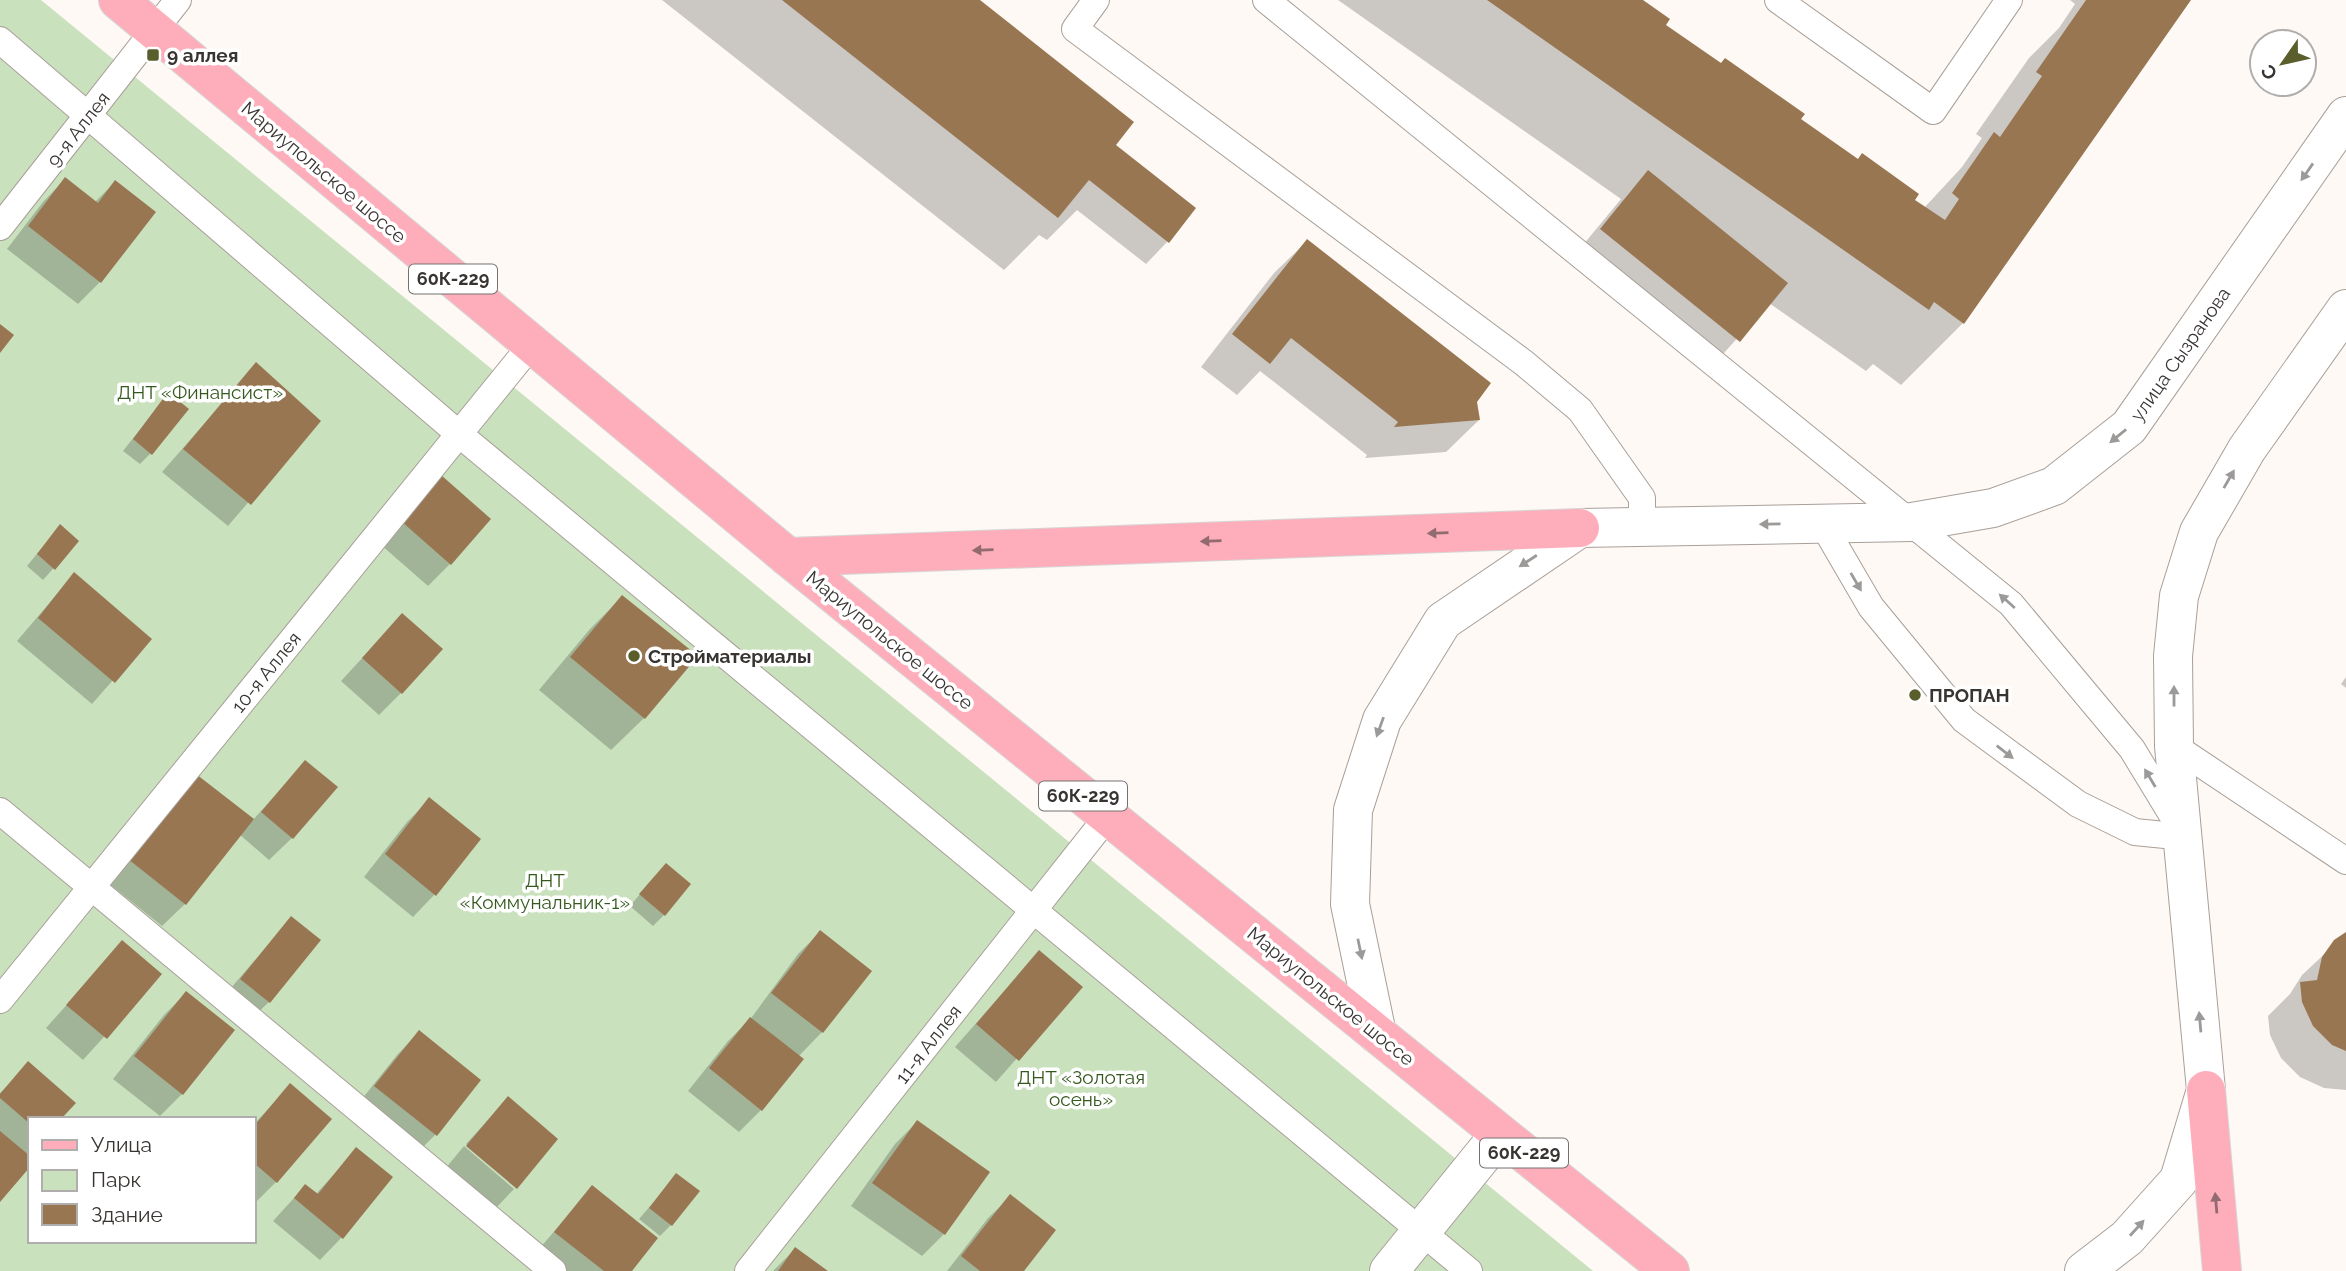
<svg xmlns="http://www.w3.org/2000/svg" width="2346" height="1271" viewBox="0 0 2346 1271" font-family="Raleway,sans-serif">
	<rect width="100%" height="100%" fill="#fef9f4"/>
	<path fill="#cae1be" fill-rule="evenodd" d="M0,0H41L1593,1271H0ZM30,1119H254V1241H30Z"/>
	<g fill="#0003">
		<path d="M662,0H977L1113,145L1168,241L1146,264L1077,210L1047,240L1039,235L1004,270Z"/>
		<path d="M1338,0H1640L1664,25L1924,208L1962,167L1982,138L1976,134L2029,58L2059,28L2075,4L2070,0H2189L1963,323L1901,385L1873,364L1866,371L1769,303L1706,373L1569,262L1621,199Z"/>
		<path d="M65,179L94,203L115,182L100,282L78,304L7,249L43,202Z"/>
		<path d="M1307,241L1475,402L1479,420L1446,452L1365,458L1367,455L1260,371L1237,395L1201,367L1274,273Z"/>
		<path d="M256,365L318,421L228,526L162,472Z"/>
		<path d="M168,394L151,453L140,464L123,451Z"/>
		<path d="M419,499L450,564L428,586L380,544Z"/>
		<path d="M50,538L77,542L43,580L27,566Z"/>
		<path d="M74,574L149,639L92,704L17,641Z"/>
		<path d="M622,597L696,656L644,718L611,750L539,690L590,629Z"/>
		<path d="M402,615L401,693L379,715L341,681Z"/>
		<path d="M2346,677V688L2341,684Z"/>
		<path d="M305,762L335,787L292,838L269,860L239,834L185,904L162,926L107,882L174,798L252,821Z"/>
		<path d="M429,800L435,894L413,917L364,877L407,822Z"/>
		<path d="M655,876L664,915L653,926L630,906Z"/>
		<path d="M291,918L269,1002L246,1024L219,1002Z"/>
		<path d="M820,932L822,1032L798,1057L761,1110L739,1132L688,1091L728,1041L752,1017L798,954Z"/>
		<path d="M2346,934V1090L2324,1088L2300,1077L2281,1058L2270,1035L2268,1016L2290,994L2302,975Z"/>
		<path d="M123,942L160,975L83,1060L46,1028Z"/>
		<path d="M1039,952L1080,987L996,1082L955,1047Z"/>
		<path d="M186,993L182,1094L160,1116L113,1079L164,1015Z"/>
		<path d="M419,1032L478,1080L435,1135L413,1157L354,1109L397,1055Z"/>
		<path d="M29,1064L30,1150L0,1199V1093Z"/>
		<path d="M290,1086L276,1182L254,1204V1124Z"/>
		<path d="M508,1098L516,1186L466,1144Z"/>
		<path d="M917,1122L944,1234L922,1256L851,1206L895,1144Z"/>
		<path d="M464,1146L514,1189L494,1210L445,1169Z"/>
		<path d="M357,1149L342,1237L320,1260L273,1221L305,1186L316,1194Z"/>
		<path d="M676,1176L671,1225L660,1236L639,1219Z"/>
		<path d="M592,1187L629,1271H554L534,1255Z"/>
		<path d="M1011,1196L1021,1271H947L988,1218Z"/>
		<path d="M795,1249L825,1271H773Z"/>
	</g>
	<g fill="#997652">
		<path d="M782,0H980L1134,122L1116,145L1196,208L1169,243L1089,180L1058,218Z"/>
		<path d="M1487,0H1643L1670,19L1666,25L1721,63L1725,58L1805,114L1801,119L1858,159L1862,153L1919,194L1915,200L1945,220L1959,199L1952,193L1994,132L2000,137L2042,76L2036,72L2086,0H2191L1964,324L1934,302L1929,310Z"/>
		<path d="M1648,170L1788,283L1740,342L1600,229Z"/>
		<path d="M65,177L98,203L115,180L156,212L101,283L28,226Z"/>
		<path d="M1307,239L1491,383L1477,402L1480,420L1394,427L1398,422L1291,338L1270,364L1232,334Z"/>
		<path d="M0,324L14,335L0,353Z"/>
		<path d="M256,362L321,421L251,505L183,449Z"/>
		<path d="M168,392L189,409L152,455L133,439Z"/>
		<path d="M441,475L491,519L451,565L401,521Z"/>
		<path d="M60,524L79,541L55,570L37,554Z"/>
		<path d="M74,572L152,639L115,683L38,618Z"/>
		<path d="M622,595L698,656L645,719L570,657Z"/>
		<path d="M402,613L443,649L402,694L362,658Z"/>
		<path d="M305,760L338,787L293,839L261,812Z"/>
		<path d="M196,774L254,819L186,905L128,859Z"/>
		<path d="M429,797L481,839L436,896L385,854Z"/>
		<path d="M666,863L691,884L665,916L639,894Z"/>
		<path d="M291,916L321,940L270,1003L240,979Z"/>
		<path d="M820,930L872,971L823,1033L771,993Z"/>
		<path d="M2346,932V1051L2332,1045L2313,1026L2302,1002L2300,982L2317,980L2322,957L2334,940Z"/>
		<path d="M122,940L162,974L107,1039L66,1005Z"/>
		<path d="M1039,950L1083,987L1019,1061L976,1024Z"/>
		<path d="M186,991L235,1030L183,1095L134,1056Z"/>
		<path d="M750,1017L804,1059L762,1111L709,1068Z"/>
		<path d="M419,1030L481,1080L437,1136L374,1086Z"/>
		<path d="M28,1061L76,1103L61,1119H30V1124L0,1098V1094Z"/>
		<path d="M290,1083L332,1119L277,1183L254,1163V1126Z"/>
		<path d="M508,1096L558,1139L517,1189L466,1146Z"/>
		<path d="M917,1120L990,1172L945,1235L872,1183Z"/>
		<path d="M0,1131L30,1156V1167L0,1202Z"/>
		<path d="M356,1147L393,1177L343,1239L294,1198L305,1184L318,1194Z"/>
		<path d="M676,1173L700,1191L672,1226L649,1208Z"/>
		<path d="M592,1185L658,1238L632,1271H604L554,1232Z"/>
		<path d="M1010,1194L1056,1230L1024,1271H980L961,1256Z"/>
		<path d="M795,1247L828,1271H778Z"/>
	</g>
	<g fill="none" stroke-linecap="round" stroke-linejoin="round">
		<g stroke="#a89f99" stroke-width="28">
			<g id="service">
				<path d="M1096,0L1075,29L1524,363L1580,410L1642,498V528"/>
				<path d="M1266,0L2011,604L2132,749L2177,823"/>
				<path d="M1778,0L1933,111L2009,0"/>
				<path d="M0,40L459,434L1469,1271"/>
				<path d="M0,227L178,0"/>
				<path d="M1822,523L1871,607L1964,720L2078,804L2135,832L2185,837"/>
				<path d="M2174,746L2346,861"/>
				<path d="M0,811L553,1271"/>
				<path d="M0,1000L532,344"/>
				<path d="M748,1271L1108,816"/>
			</g>
		</g>
		<g stroke="#a89f99" stroke-width="40">
			<path id="minor" d="M1389,1271L1500,1134"/>
		</g>
		<g stroke="#a89f99" stroke-width="40">
			<g id="secondary">
				<path d="M1377,1034L1350,904L1353,810L1382,720L1443,621L1580,528L1912,522L1993,508L2054,486L2129,427L2346,116"/>
				<path d="M2084,1271L2127,1238L2179,1180L2206,1090L2174,746L2173,656L2179,596L2199,532L2247,449L2346,309"/>
			</g>
		</g>
		<g stroke="#d7d6d6" stroke-width="40">
			<g id="primary">
				<path d="M118,0L788,557L1670,1271"/>
				<path d="M788,557L1580,528"/>
				<path d="M2206,1090L2222,1271"/>
			</g>
		</g>
		<use href="#service" stroke="#fff" stroke-width="26"/>
		<use href="#minor" stroke="#fff" stroke-width="38"/>
		<use href="#secondary" stroke="#fff" stroke-width="38"/>
		<use href="#primary" stroke="#feaeba" stroke-width="38"/>
	</g>
	<defs><path id="oneway-solid" d="M-6-.8H1V-3.2L6.5 0L1 3.2V.8H-6Z" transform="scale(1.75)"/></defs>
	<g fill="#9c9a98">
		<use href="#oneway-solid" transform="translate(2307 172) rotate(125)"/>
		<use href="#oneway-solid" transform="translate(2118 436) rotate(141)"/>
		<use href="#oneway-solid" transform="translate(2229 479) rotate(-60)"/>
		<use href="#oneway-solid" transform="translate(1770 524) rotate(179)"/>
		<use href="#oneway-solid" transform="translate(1528 561) rotate(147)"/>
		<use href="#oneway-solid" transform="translate(1856 582) rotate(60)"/>
		<use href="#oneway-solid" transform="translate(2007 601) rotate(-138)"/>
		<use href="#oneway-solid" transform="translate(2174 696) rotate(-90)"/>
		<use href="#oneway-solid" transform="translate(1380 727) rotate(110)"/>
		<use href="#oneway-solid" transform="translate(2005 752) rotate(38)"/>
		<use href="#oneway-solid" transform="translate(2150 778) rotate(-121)"/>
		<use href="#oneway-solid" transform="translate(1360 949) rotate(78)"/>
		<use href="#oneway-solid" transform="translate(2200 1022) rotate(-95)"/>
		<use href="#oneway-solid" transform="translate(2137 1228) rotate(-48)"/>
	</g>
	<g fill="#916b6f">
		<use href="#oneway-solid" transform="translate(1438 533) rotate(178)"/>
		<use href="#oneway-solid" transform="translate(1211 541) rotate(178)"/>
		<use href="#oneway-solid" transform="translate(983 550) rotate(178)"/>
		<use href="#oneway-solid" transform="translate(2216 1203) rotate(-95)"/>
	</g>
	<g fill="#595e2c" stroke="#fff" stroke-width="2.5">
		<rect x="146" y="48" width="14" height="14" rx="3.5"/>
		<circle cx="634" cy="656" r="7"/>
		<circle cx="1915" cy="695" r="7"/>
	</g>
	<g text-anchor="middle" stroke-width="7" stroke-linejoin="round" paint-order="stroke">
		<g fill="#fff" stroke="#747170" stroke-width="2">
			<rect x="409" y="264.5" width="88" height="29" rx="5"/>
			<rect x="1039" y="781.5" width="88" height="29" rx="5"/>
			<rect x="1480" y="1138.5" width="88" height="29" rx="5"/>
		</g>
		<g font-size="18" font-weight="bold" fill="#383432">
			<text x="453" y="285">60К-229</text>
			<text x="1083" y="802">60К-229</text>
			<text x="1524" y="1159">60К-229</text>
		</g>
		<g font-size="19" font-weight="bold" fill="#383432" stroke="#fff" text-anchor="start">
			<text x="167" y="62">9 аллея</text>
			<text x="648" y="663">Стройматериалы</text>
			<text x="1929" y="702">ПРОПАН</text>
		</g>
		<g font-size="19" fill="#383432" stroke="#fff">
			<text transform="translate(78 129) rotate(-52)" y="7">9-я Аллея</text>
			<text transform="translate(324 172) rotate(40)" y="7">Мариупольское шоссе</text>
			<text transform="translate(2180 354) rotate(-55)" y="7">улица Сызранова</text>
			<text transform="translate(890 640) rotate(39)" y="7">Мариупольское шоссе</text>
			<text transform="translate(266 672) rotate(-51)" y="7">10-я Аллея</text>
			<text transform="translate(1331 996) rotate(39)" y="7">Мариупольское шоссе</text>
			<text transform="translate(928 1044) rotate(-52)" y="7">11-я Аллея</text>
		</g>
		<g font-size="19" fill="#35581d" stroke="#fff">
			<text x="200" y="399">ДНТ «Финансист»</text>
			<text x="545" y="887">ДНТ<tspan x="545" dy="22">«Коммунальник-1»</tspan></text>
			<text x="1081" y="1084">ДНТ «Золотая<tspan x="1081" dy="22">осень»</tspan></text>
		</g>
	</g>
	<rect x="28" y="1117" width="228" height="126" fill="#ffffff" stroke="#afaead" stroke-width="2"/>
	<rect x="42" y="1140" width="35" height="10" fill="#feaeba" stroke="#afaead" stroke-width="2"/>
	<text x="91" y="1152" font-size="21" fill="#383432">Улица</text>
	<rect x="42" y="1170" width="35" height="21" fill="#cae1be" stroke="#afaead" stroke-width="2"/>
	<text x="91" y="1187" font-size="21" fill="#383432">Парк</text>
	<rect x="42" y="1204" width="35" height="21" fill="#997652" stroke="#afaead" stroke-width="2"/>
	<text x="91" y="1222" font-size="21" fill="#383432">Здание</text>
	<g transform="translate(2283 63) rotate(236)"><circle r="33" fill="#ffffff" stroke="#afaead" stroke-width="2"/>
	<path d="M0-5L12 26L0 18L-12 26Z" fill="#595e2c"/>
	<text y="-10" font-size="19" font-weight="bold" text-anchor="middle" fill="#383432">С</text>
	</g>
</svg>
